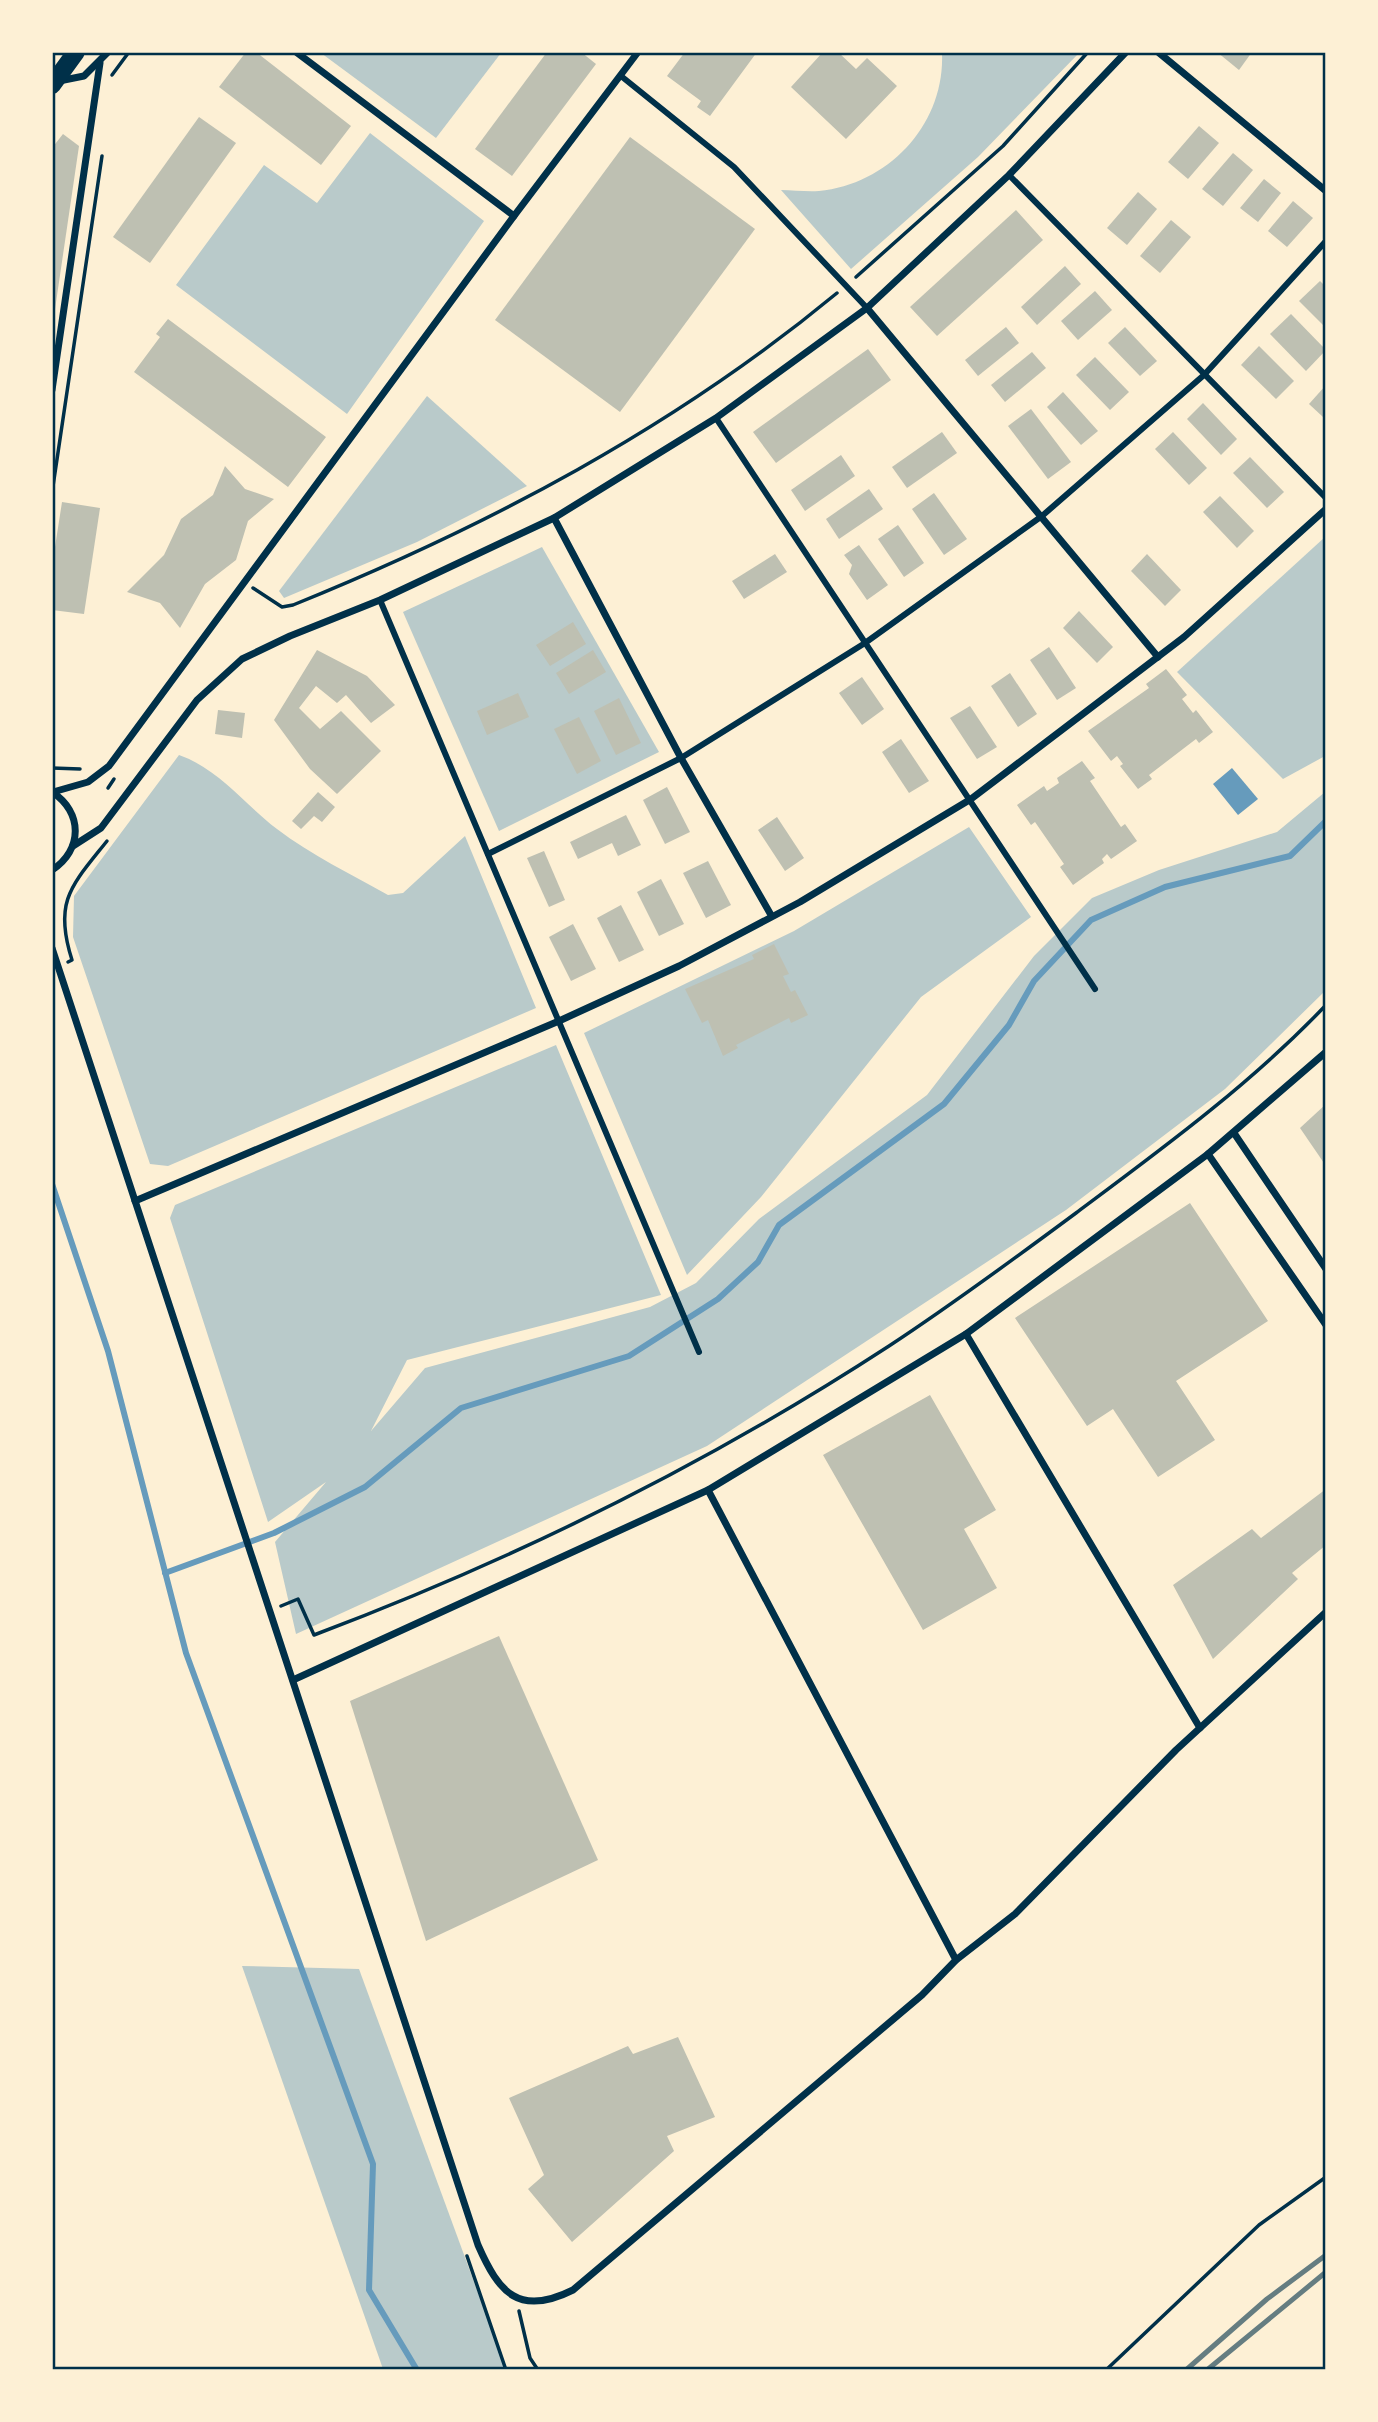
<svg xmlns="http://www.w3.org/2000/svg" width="1378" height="2422" viewBox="0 0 1378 2422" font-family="Literata,serif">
	<rect width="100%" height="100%" fill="#fdf0d5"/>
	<g fill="#b9caca">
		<path d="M321,53H501L436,138Z"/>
		<path d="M942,53H1079L978,157L851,269L781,190C793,190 807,192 819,191C889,184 945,124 942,53Z"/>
		<path d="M370,133L484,221L347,414L176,285L264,165L317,203Z"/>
		<path d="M427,396L527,486L417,542L284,598L279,591Z"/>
		<path d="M1325,537V756L1283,779L1177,672Z"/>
		<path d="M542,547L659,752L499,831L403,612Z"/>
		<path d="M179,755C219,769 244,804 277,829C311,855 351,874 388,895L403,893L465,836L536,1008L168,1166L150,1164L73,937L74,896Z"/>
		<path d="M1325,792V991L1225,1089L1066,1210L707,1446L296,1634L275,1542L326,1482L268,1522L170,1218L175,1205L556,1045L661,1295L407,1360L371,1431L425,1368L650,1307L696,1283L759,1219L927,1095L1034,956L1092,898L1159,870L1277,832Z"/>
		<path d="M969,827L1031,917L921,997L761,1197L687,1275L584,1033L794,931Z"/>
		<path d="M242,1966L359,1969L506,2369H383Z"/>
	</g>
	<path fill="#669bbc" d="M1232,768L1258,799L1238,815L1213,784Z"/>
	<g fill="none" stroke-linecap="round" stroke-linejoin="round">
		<g stroke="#669bbc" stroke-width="6">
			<path d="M52,1184L108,1351L186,1653L373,2164L369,2290L417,2370"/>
			<path d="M165,1573L274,1533L365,1487L461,1408L629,1356L718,1299L758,1262L779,1225L944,1104L1009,1025L1034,981L1091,920L1165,887L1290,856L1326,821"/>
		</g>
	</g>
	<g fill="#bec0b2">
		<path d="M246,52H256L351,126L321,165L219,87Z"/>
		<path d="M547,52H581L596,64L512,176L475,149Z"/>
		<path d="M685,52H757L710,116L697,107L701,101L667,76Z"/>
		<path d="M823,52H838L856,69L867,58L897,86L846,139L791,87Z"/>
		<path d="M1217,52H1252L1239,70Z"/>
		<path d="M199,117L236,143L150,263L113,237Z"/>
		<path d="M1199,126L1219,143L1188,179L1168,162Z"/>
		<path d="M63,134L79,146L54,316L52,148Z"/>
		<path d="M630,137L755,229L620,412L495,320Z"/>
		<path d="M1233,153L1253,170L1223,206L1202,189Z"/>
		<path d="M1264,179L1281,193L1258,222L1240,208Z"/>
		<path d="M1138,192L1157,209L1127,245L1107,228Z"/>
		<path d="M1293,201L1313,218L1287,247L1268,231Z"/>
		<path d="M1016,210L1043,240L937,336L910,307Z"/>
		<path d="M1171,220L1191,237L1160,273L1140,256Z"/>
		<path d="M1065,266L1081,284L1037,325L1021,307Z"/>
		<path d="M1320,281L1326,287V328L1299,301Z"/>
		<path d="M1095,291L1112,310L1078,340L1061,321Z"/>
		<path d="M1291,314L1326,350L1306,371L1270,334Z"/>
		<path d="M168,319L326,437L288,487L134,372L160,337L156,334Z"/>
		<path d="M1006,327L1019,343L978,376L965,360Z"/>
		<path d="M1125,327L1157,361L1140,376L1108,343Z"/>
		<path d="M1259,346L1294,381L1276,399L1241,365Z"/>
		<path d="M868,349L891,380L776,463L753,432Z"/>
		<path d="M1032,352L1046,368L1005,402L991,385Z"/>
		<path d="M1095,357L1129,392L1110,410L1076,375Z"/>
		<path d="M1326,385V414L1323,417L1309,404Z"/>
		<path d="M1063,392L1098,431L1081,445L1047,407Z"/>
		<path d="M1203,403L1237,439L1221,455L1187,419Z"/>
		<path d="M1031,409L1071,462L1048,479L1008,426Z"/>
		<path d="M942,432L957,453L907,488L892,467Z"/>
		<path d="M1173,432L1207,468L1189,485L1155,449Z"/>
		<path d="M841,455L855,476L805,511L791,490Z"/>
		<path d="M1250,457L1284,492L1267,508L1233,473Z"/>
		<path d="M225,466L245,489L274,499L248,521L236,560L205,584L180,628L160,603L127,592L164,555L181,519L213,495Z"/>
		<path d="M869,489L883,509L839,539L826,519Z"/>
		<path d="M934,493L967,539L944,555L912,509Z"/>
		<path d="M1220,496L1254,531L1237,548L1203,512Z"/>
		<path d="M62,502L100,508L84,614L52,610V566Z"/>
		<path d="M898,525L924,563L904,577L878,539Z"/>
		<path d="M859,545L888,585L867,600L849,574L852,565L844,555Z"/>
		<path d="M775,554L787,572L744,599L732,581Z"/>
		<path d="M1147,554L1181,590L1165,606L1131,571Z"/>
		<path d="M1079,611L1113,647L1097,663L1063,628Z"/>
		<path d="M573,622L586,644L550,666L536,645Z"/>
		<path d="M1049,647L1076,688L1057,700L1030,660Z"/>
		<path d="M317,650L367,676L395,705L371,723L346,695L337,703L316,686L299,708L320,729L341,711L381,751L337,794L310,769L274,720Z"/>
		<path d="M593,650L606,672L569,694L556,673Z"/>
		<path d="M1166,669L1187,695L1182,699L1193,713L1196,710L1213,732L1199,743L1196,739L1149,775L1152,779L1138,789L1120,766L1123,764L1117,756L1111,761L1088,731L1149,688L1146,684Z"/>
		<path d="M1010,673L1037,714L1018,727L991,686Z"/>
		<path d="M862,677L884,709L862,725L839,693Z"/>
		<path d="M518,693L529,717L487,735L477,711Z"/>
		<path d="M619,698L641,743L616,755L594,711Z"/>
		<path d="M970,706L997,747L977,759L950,718Z"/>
		<path d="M218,710L245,713L242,738L215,734Z"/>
		<path d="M579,717L601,761L577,774L554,729Z"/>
		<path d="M901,739L929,781L909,793L882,752Z"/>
		<path d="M1082,761L1095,778L1090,781L1121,827L1125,824L1137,841L1111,859L1107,854L1102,859L1104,863L1073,885L1060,867L1064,864L1035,822L1031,825L1017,805L1044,786L1047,791L1059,783L1057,778Z"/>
		<path d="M667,787L690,832L665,844L643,800Z"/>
		<path d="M318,792L335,807L322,822L314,816L301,829L292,821Z"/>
		<path d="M626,815L641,845L618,856L612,843L578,859L570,842Z"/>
		<path d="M777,817L804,858L785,871L758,830Z"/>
		<path d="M544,851L565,900L549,907L527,858Z"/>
		<path d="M708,861L731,905L706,918L683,873Z"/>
		<path d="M661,879L684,924L659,936L637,892Z"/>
		<path d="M621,905L644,950L619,962L597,918Z"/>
		<path d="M573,924L596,969L571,981L549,937Z"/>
		<path d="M774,944L789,974L783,976L791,992L795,990L808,1015L791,1023L789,1018L736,1045L738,1048L723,1056L708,1020L702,1023L685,989L754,959L752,955Z"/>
		<path d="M1326,1104V1166L1300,1128Z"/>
		<path d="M1190,1203L1268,1321L1176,1381L1215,1440L1158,1477L1113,1409L1087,1426L1015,1318Z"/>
		<path d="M930,1395L996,1510L964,1529L997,1588L923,1630L823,1455Z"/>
		<path d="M1326,1489V1545L1292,1573L1298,1579L1213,1659L1173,1585L1252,1529L1261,1538Z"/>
		<path d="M499,1636L598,1860L426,1941L350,1701Z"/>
		<path d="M678,2037L715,2117L667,2136L674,2151L572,2242L528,2189L544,2175L509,2098L628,2046L633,2054Z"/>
	</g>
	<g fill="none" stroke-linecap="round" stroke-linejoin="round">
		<g stroke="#003049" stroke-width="3.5">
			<path d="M112,75L129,52"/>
			<path d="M856,277L1003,146L1088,52"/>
			<path d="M52,493L102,156"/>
			<path d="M253,588L282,607L293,605C488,526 674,428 837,293"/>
			<path d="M52,768L80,769"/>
			<path d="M108,788L114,779"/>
			<path d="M68,962L72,960C53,901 72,885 107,841"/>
			<path d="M281,1606L298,1599L314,1635C513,1560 711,1462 889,1346C953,1304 1014,1259 1076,1213C1162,1149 1252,1083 1326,1005"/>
			<path d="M467,2256L506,2370"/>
			<path d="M519,2311L530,2358L538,2370"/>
			<path d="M1106,2370L1259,2225L1326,2177"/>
		</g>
		<g stroke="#003049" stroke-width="6">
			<path d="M621,76L734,167L867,308"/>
			<path d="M1009,175L1326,498"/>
			<path d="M716,418L1095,989"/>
			<path d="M380,600L699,1352"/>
			<path d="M488,854L681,758L865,643L1042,516L1204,375L1326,241"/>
		</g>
		<g stroke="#003049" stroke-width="7">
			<path d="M296,52L514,216"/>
			<path d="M1158,52L1326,191"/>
			<path d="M59,81L84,76L108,52"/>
			<path d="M867,308L1158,657"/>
			<path d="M52,390L100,63"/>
			<path d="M554,518L681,758L771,915"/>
			<path d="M52,792C83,812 83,850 52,870"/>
			<path d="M53,792L88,782L109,766L514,216L638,52"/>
			<path d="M73,846L101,828L197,700L242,659L290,636L380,600L554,518L716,418L867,308L1009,175L1126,52"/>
			<path d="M52,948L478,2245C499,2293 519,2317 573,2290L922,1995L956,1960L1015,1914L1176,1750L1326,1612"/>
			<path d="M1234,1133L1326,1269"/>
			<path d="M1208,1154L1326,1325"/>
			<path d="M135,1201L559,1021L679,966L800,902L971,799L1184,637L1326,509"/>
			<path d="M966,1334L1200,1728"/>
			<path d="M708,1490L956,1960"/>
			<path d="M293,1680L708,1490L966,1334L1208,1154L1326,1052"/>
		</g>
		<path stroke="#003049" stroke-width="18" d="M52,85L76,52"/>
		<g stroke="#657d81" stroke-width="5">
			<path d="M1186,2370L1267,2299L1326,2255"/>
			<path d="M1207,2370L1326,2272"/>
		</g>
	</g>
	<rect width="1378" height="2422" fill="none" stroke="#fdf0d5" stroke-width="108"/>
	<rect x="54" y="54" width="1270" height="2314" fill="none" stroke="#003049" stroke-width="2.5"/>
</svg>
